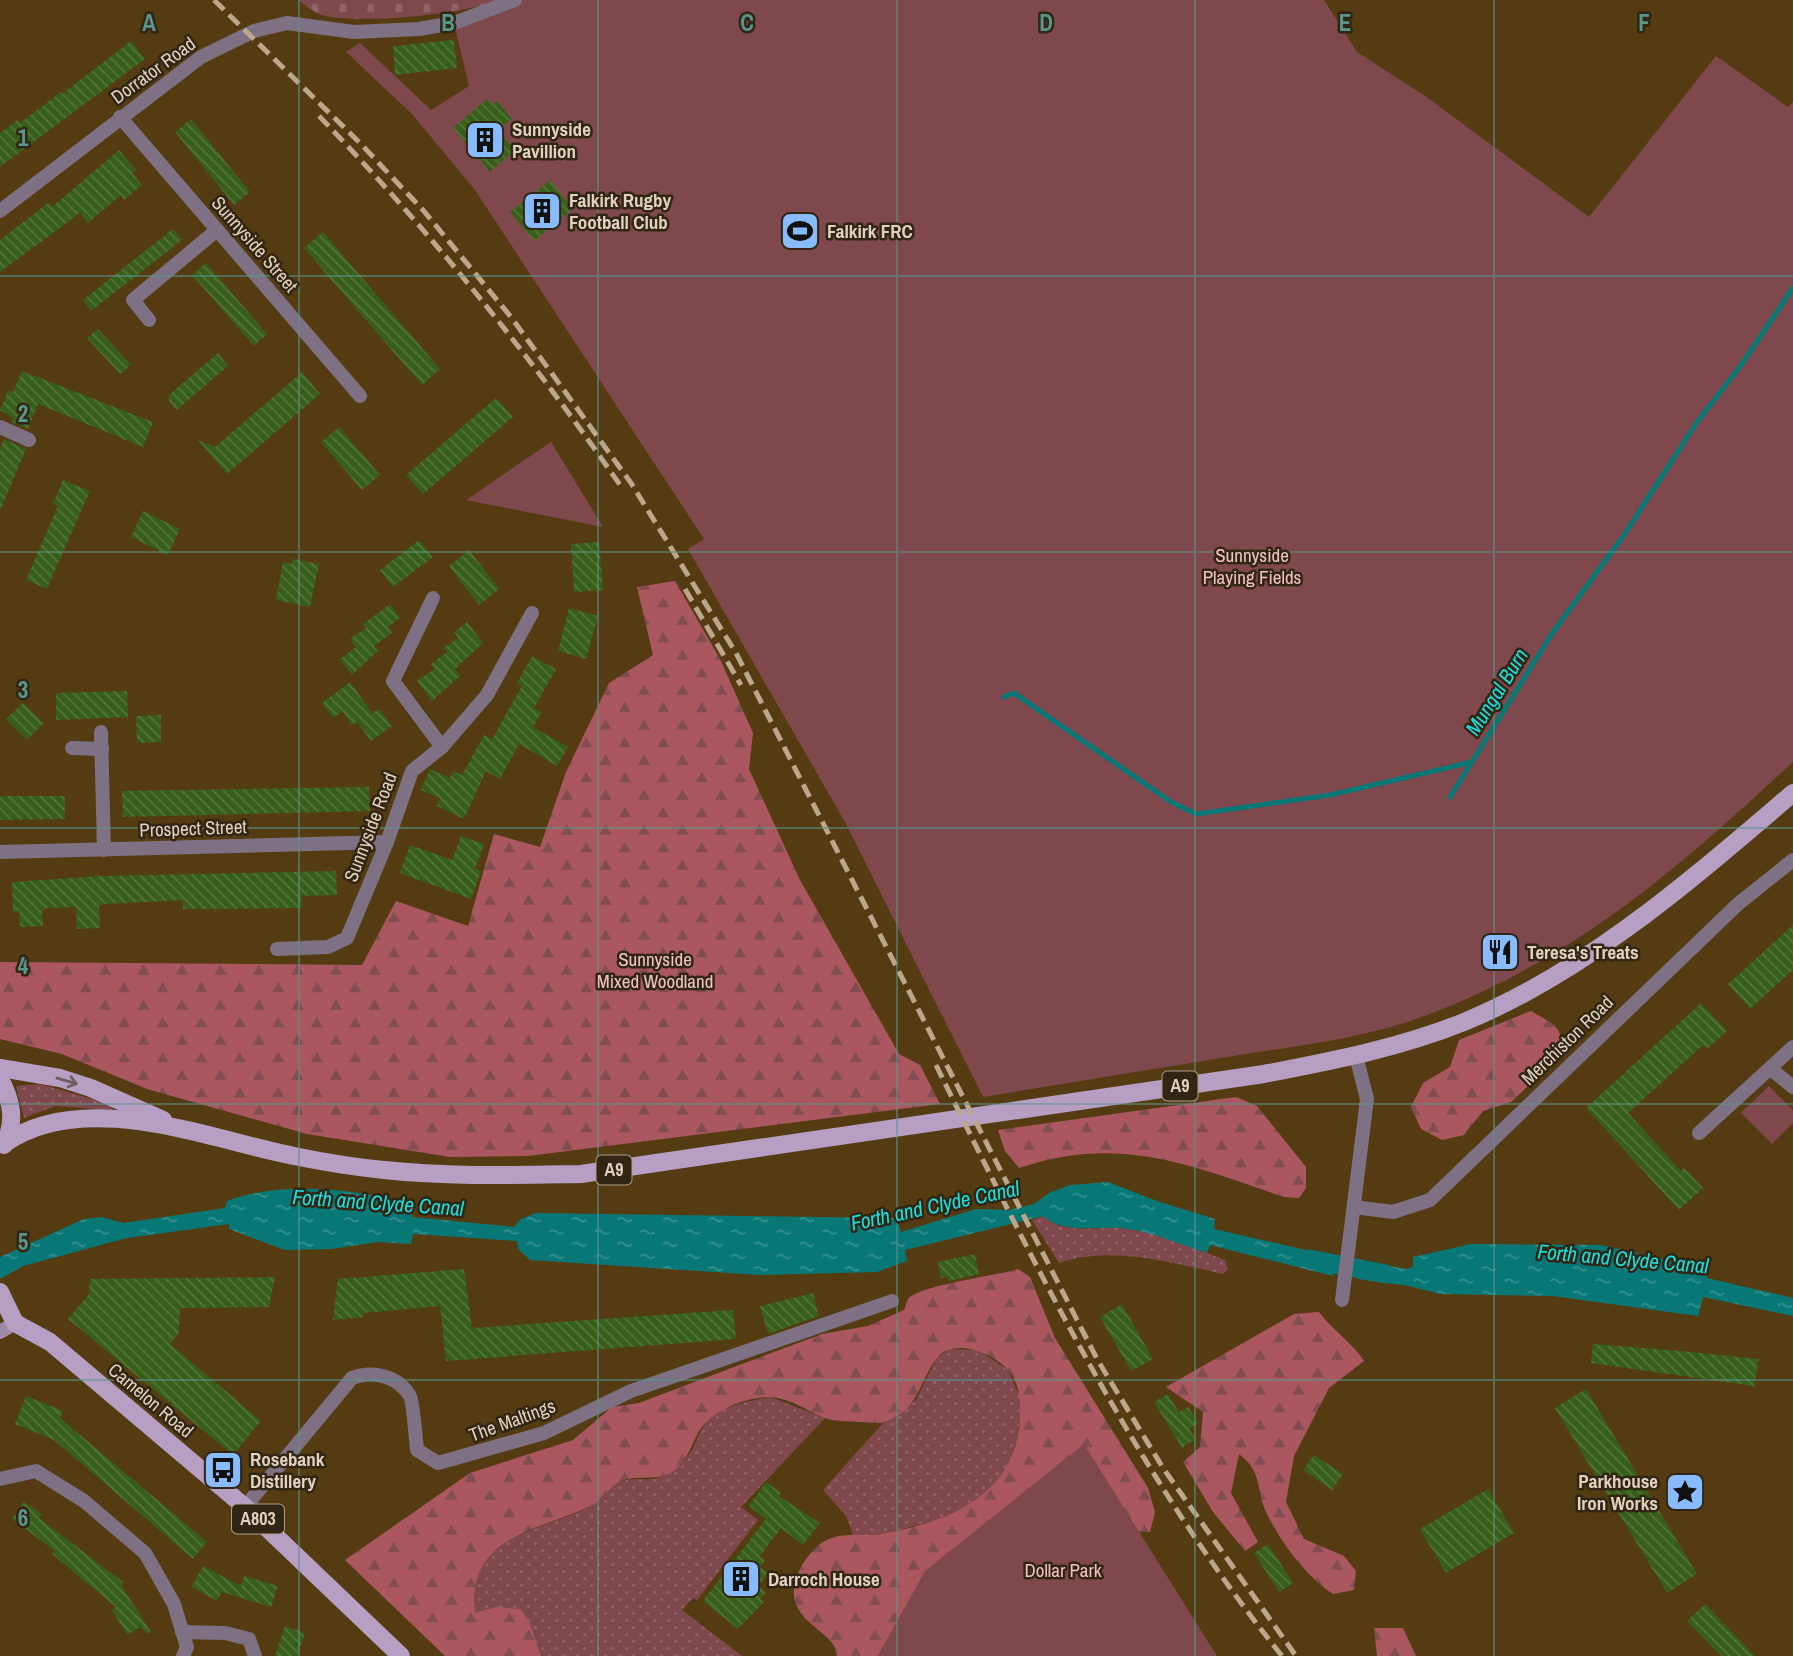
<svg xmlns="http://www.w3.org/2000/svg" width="1793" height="1656" viewBox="0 0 1793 1656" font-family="'Archivo Narrow',sans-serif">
	<defs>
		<pattern id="grass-dots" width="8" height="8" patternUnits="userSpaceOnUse" patternTransform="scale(1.75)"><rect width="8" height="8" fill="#7f484d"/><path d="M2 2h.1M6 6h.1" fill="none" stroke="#916265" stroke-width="1.8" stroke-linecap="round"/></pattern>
		<pattern id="forest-firs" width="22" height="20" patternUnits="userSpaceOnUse" patternTransform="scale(1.75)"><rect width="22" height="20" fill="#aa5760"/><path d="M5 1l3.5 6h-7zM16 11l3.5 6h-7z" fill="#814d50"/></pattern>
		<pattern id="cemetery-stones" width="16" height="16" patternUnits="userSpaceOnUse" patternTransform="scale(1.75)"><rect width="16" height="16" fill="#7f484d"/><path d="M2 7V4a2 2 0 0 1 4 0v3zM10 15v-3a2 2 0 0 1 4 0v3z" fill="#916265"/></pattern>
		<pattern id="water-ripples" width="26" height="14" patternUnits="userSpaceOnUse" patternTransform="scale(1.75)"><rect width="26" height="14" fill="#087877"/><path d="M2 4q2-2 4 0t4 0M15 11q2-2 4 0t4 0" fill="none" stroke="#38908e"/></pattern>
		<pattern id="building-back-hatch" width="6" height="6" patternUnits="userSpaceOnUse" patternTransform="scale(1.75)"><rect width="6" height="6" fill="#375f19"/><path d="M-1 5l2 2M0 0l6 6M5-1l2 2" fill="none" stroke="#547538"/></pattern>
	</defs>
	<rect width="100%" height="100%" fill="#553b12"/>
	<g fill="url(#grass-dots)">
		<path d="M40,1084L113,1105L112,1110L55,1106L24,1118L16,1086Z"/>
		<path d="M1043,1216C1064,1236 1101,1225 1127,1229C1156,1232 1197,1249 1225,1260L1228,1269L1223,1274C1170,1263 1112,1245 1059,1263L1032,1220Z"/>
		<path d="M950,1349L978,1350L1008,1370L1022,1402L1017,1442L1008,1466L983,1498L937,1520L884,1534L853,1535L846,1516L823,1490L883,1423L916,1400L937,1357Z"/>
		<path d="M770,1397L825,1418L741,1507L758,1520L697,1600L693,1598L682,1610L742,1656H541L529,1621L496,1607L475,1614C467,1536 534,1533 590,1507C602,1501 611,1485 623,1481C634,1477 649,1482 660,1477C668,1474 684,1461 689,1454C698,1442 699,1428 710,1418C726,1404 751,1401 770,1397Z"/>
	</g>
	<g fill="url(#forest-firs)">
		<path d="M675,581L720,659L753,733L749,769L800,880L899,1054L920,1065L940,1104L528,1156L450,1157L307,1134L147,1089L62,1054L0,1039V962L362,965L396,901L468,926L494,834L540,847L566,772L609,683L653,655L637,587Z"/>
		<path d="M1531,1011C1553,1024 1564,1026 1562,1054L1511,1102L1483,1111L1464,1135L1442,1140L1421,1129L1411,1107L1423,1083L1450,1067L1459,1040Z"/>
		<path d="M1236,1097L1257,1106L1306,1167V1188L1299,1198L1284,1197C1190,1165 1119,1134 1019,1168L1005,1151L998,1130Z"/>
		<path d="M1018,1269L1030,1277L1055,1338L1148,1488L1155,1512L1150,1532L1106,1530L905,1608L878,1656H837C837,1628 776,1622 799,1571C803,1562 815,1546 825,1541C842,1531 867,1537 886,1533C946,1522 1010,1497 1019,1429C1021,1409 1022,1386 1008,1370C993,1353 953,1337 937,1358C918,1382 921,1409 884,1422C878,1424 868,1422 862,1422C850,1421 833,1422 822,1417C807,1410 787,1397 769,1397C744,1397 708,1412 697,1435C690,1449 685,1463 672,1472C656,1482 637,1474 622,1481C610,1486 603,1500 591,1506C535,1532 467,1536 475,1613L496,1607L520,1609L529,1621L541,1656H445L345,1560L470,1473L573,1440L612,1407L639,1403L822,1334L868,1326L904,1310C906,1306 906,1302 908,1299C920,1285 996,1276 1018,1269Z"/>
		<path d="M1319,1312C1333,1331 1352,1342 1364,1361L1329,1388L1294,1456L1286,1502L1304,1539L1344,1556L1356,1571L1354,1590L1333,1594C1306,1576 1283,1545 1268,1516C1255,1492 1264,1472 1239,1454L1231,1493L1258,1542L1245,1551L1213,1512L1183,1462L1200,1447L1203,1412L1166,1387L1294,1314Z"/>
		<path d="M1374,1628H1403L1416,1656H1377Z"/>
	</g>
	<path fill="url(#cemetery-stones)" d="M298,0H501C465,14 364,24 326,16C315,14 307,6 298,0Z"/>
	<g fill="#7f484d">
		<path d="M515,0H1324L1357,52L1428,98L1589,217L1716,56L1788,107L1793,102V762C1682,865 1579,956 1435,1012C1373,1037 1305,1045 1239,1055C1154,1069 1068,1083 983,1097L845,822L688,549L704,539L475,190L412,114L346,52L360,43L431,110L469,86L454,23Z"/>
		<path d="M551,442L603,527L466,500Z"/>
		<path d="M1769,1086L1793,1110V1123L1772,1144L1741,1113Z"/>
		<path d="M1084,1444L1217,1656H878L925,1571Z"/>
	</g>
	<g fill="url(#water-ripples)">
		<path d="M1108,1182L1157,1201L1215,1219L1214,1229L1336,1257L1333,1276L1210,1245L1207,1253C1182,1245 1155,1233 1128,1229C1101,1224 1065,1236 1043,1216L905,1250L907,1261L877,1272L760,1275L530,1260L518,1249L517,1241L413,1234L411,1244L378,1242L331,1249L285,1250L229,1229V1224L127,1238L23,1266L0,1279V1257L84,1219L102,1217L123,1223L225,1208L227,1201C284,1180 355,1190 412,1203V1217L514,1227L521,1219L536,1213L897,1218L901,1232L976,1209L1009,1210L1034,1204L1049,1193L1070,1185Z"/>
		<path d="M1471,1244L1601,1245L1707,1269V1278L1793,1298V1316L1703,1297L1698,1316L1553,1296L1440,1294L1409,1286L1358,1279L1362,1261L1406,1269L1413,1267V1257Z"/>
	</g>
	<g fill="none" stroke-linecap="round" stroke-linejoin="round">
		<g stroke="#087877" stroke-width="5">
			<path d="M1004,697L1014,693L1171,802L1196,814L1330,795L1472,762L1551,635L1624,535L1697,422L1739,368L1793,288"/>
			<path d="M1450,797L1472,762"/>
		</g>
		<path stroke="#087877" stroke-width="19" d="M1309,1259L1386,1274"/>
	</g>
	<g fill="url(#building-back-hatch)">
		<path d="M454,40L457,68L395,75L393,46Z"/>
		<path d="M131,41L145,59L0,167V133L17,120L20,123L61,92L62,94Z"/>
		<path d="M487,99L492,105L497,101L512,119L498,130L515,150L490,172L453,128Z"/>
		<path d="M191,119L250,192L234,205L175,132Z"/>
		<path d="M119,150L136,170L132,173L142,185L124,200L121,195L88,223L80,213L0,272V240L48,203L52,207Z"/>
		<path d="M550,180L573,209L534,241L510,212Z"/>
		<path d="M173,229L182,240L91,311L83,300Z"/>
		<path d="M323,232L440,369L422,385L304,248Z"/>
		<path d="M206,263L267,334L254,346L192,275Z"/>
		<path d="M98,329L131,365L120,374L87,338Z"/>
		<path d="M218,353L228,366L177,410L169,401V395Z"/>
		<path d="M22,371L153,422L143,447L38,404L28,429L12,422L13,418L0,410L8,390L13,392Z"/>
		<path d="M302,372L320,394L227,474L198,440L215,447Z"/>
		<path d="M496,398L513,417L423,494L406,475Z"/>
		<path d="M339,427L380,475L362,490L321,442Z"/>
		<path d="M4,439L26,449L0,511V449Z"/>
		<path d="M63,480L90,491L47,589L26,580L58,506L53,504Z"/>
		<path d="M143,511L180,529L168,555L131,537Z"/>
		<path d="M419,540L433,557L393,587L380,570Z"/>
		<path d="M599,542L603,590L574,592L571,544Z"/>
		<path d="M469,550L499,589L479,605L449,566Z"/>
		<path d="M293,559L319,564L310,607L276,600L283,562L292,564Z"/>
		<path d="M390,604L400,618L388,627L392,633L374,646L378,651L352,675L340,659L356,647L350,639L366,628L363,624Z"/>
		<path d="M569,608L598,616L586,659L558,651Z"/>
		<path d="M467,622L483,643L455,669L460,676L432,701L417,681L434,669L431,664L447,652L444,648L458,638L454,632Z"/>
		<path d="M532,656L556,669L534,708L542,712L533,727L568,747L557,766L519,744L500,779L486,771L464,819L437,806L440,798L421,790L430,769L450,778L453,771L462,775L484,735L492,739L522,686L517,683Z"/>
		<path d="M350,682L372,713L379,709L392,726L371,741L357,722L352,725L342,711L333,718L322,703Z"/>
		<path d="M127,691L128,717L56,720V693Z"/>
		<path d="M23,703L44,723L27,740L6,719Z"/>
		<path d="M161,715V742L137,743L136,716Z"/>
		<path d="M369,787L370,811L123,817L122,791Z"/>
		<path d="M0,796H65V819L0,820Z"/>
		<path d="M461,836L484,844L475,869L481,871L471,899L400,873L410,845L452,860Z"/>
		<path d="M336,871L337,895L301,896L302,908L183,909V900L104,904L99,906L100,928L77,929L76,907L47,908L42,911L43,926L20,927L19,911L13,912L12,882L103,876Z"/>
		<path d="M1793,925V970L1750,1009L1728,984Z"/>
		<path d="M1701,1003L1727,1031L1707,1049L1703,1045L1628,1113L1681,1171L1684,1168L1703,1188L1679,1210L1586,1108Z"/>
		<path d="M975,1254L979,1274L949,1281L948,1277L941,1278L938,1262Z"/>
		<path d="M464,1269L472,1328L733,1310L736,1339L446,1361L440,1306L363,1313L364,1317L333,1320L338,1279Z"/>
		<path d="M275,1277L269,1307L180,1308L179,1333L170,1344L261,1421L233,1455L68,1319L89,1294L90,1279Z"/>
		<path d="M813,1293L819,1316L768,1334L760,1306Z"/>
		<path d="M1122,1304L1153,1359L1131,1371L1100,1317Z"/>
		<path d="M1593,1344L1680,1351L1759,1359L1754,1386L1591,1363Z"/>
		<path d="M1586,1389L1697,1574L1667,1593L1555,1408Z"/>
		<path d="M1168,1394L1179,1412L1188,1407L1198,1423L1189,1429L1196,1439L1182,1448L1154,1402Z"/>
		<path d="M26,1396L63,1411L60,1418L207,1542L193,1559L54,1440L15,1424Z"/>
		<path d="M1314,1455L1343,1474L1332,1490L1303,1470Z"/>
		<path d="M766,1482L781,1493L779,1496L820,1523L803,1545L781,1528L760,1556L765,1560L760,1567L768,1573L758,1586L766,1592L760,1599L764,1602L738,1629L703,1601L766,1519L749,1506Z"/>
		<path d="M1488,1489L1514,1533L1446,1573L1420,1529Z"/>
		<path d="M24,1502L42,1514L39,1518L123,1582L121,1585L151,1632L148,1634L140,1627L127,1635L112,1610L116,1607L52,1554L55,1551L12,1519Z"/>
		<path d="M1268,1544L1293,1583L1279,1592L1254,1553Z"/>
		<path d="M203,1566L241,1586L244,1576L278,1586L271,1607L222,1592L217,1601L192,1587Z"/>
		<path d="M1705,1604L1755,1656H1721L1687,1621Z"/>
		<path d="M285,1626L305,1633L297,1656H275Z"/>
	</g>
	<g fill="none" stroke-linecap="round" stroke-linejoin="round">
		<g stroke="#7d7183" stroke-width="14">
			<path d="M120,117L360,396"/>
			<path d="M0,211L201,57L254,31L287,23L354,32L419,29L454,23L515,0"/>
			<path d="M149,320L133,300L217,230"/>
			<path d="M0,427L29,440"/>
			<path d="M433,598L393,681L442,747"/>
			<path d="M101,732L104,850"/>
			<path d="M72,748L102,749"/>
			<path d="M0,852L387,842"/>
			<path d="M277,949L328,947L347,938L387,842L412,771L442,747L487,695L532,613"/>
			<path d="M1771,1069L1793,1087"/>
			<path d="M1699,1133L1793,1047"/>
			<path d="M1354,1207L1393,1212L1430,1200L1738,904L1793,860"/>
			<path d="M1342,1300L1367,1099L1356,1056"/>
			<path d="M0,1479L36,1471L84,1501L145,1553L174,1604L187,1647L183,1656"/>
			<path d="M245,1507L352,1378C373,1370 398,1376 410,1396C413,1401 416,1441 417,1450L438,1463L544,1433L631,1391L892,1301"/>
			<path d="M182,1632L225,1633L249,1639L255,1656"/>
		</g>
		<path stroke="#9e8ba7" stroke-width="14" d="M0,1332L15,1323"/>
		<g stroke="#b79fc3" stroke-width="18">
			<path d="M0,1068L60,1078L91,1088L163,1120"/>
			<path d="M0,1079C12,1101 16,1122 4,1145"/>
			<path d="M5,1143C85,1088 209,1139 294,1156C323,1162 354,1167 384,1170C450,1177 515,1175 581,1174L1264,1074C1331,1061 1400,1048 1464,1022C1588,971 1692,879 1793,793"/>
			<path d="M0,1292L15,1323L50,1342L245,1507L401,1656"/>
		</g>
		<g stroke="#baa78c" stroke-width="5" stroke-dasharray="14 7" stroke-linecap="butt">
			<path d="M214,0L359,142L423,210L511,317L631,483L736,653L1097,1359L1163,1468L1296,1656"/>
			<path d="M319,116C430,231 529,354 620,485"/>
			<path d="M685,589L741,685"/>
			<path d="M936,1065C1037,1270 1138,1477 1282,1656"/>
		</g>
	</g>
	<defs><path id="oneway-shaft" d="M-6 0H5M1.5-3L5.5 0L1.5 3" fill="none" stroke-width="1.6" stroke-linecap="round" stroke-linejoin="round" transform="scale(1.75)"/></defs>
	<use stroke="#6d5c63" href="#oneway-shaft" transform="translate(67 1081) rotate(16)"/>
	<path fill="none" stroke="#59968a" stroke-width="2" stroke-opacity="0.55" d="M299,0V1656M598,0V1656M897,0V1656M1195,0V1656M1494,0V1656M0,276H1793M0,552H1793M0,828H1793M0,1104H1793M0,1380H1793"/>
	<defs>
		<g id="building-square" transform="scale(2.0125)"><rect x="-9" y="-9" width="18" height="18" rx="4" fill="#87bbfb" stroke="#312514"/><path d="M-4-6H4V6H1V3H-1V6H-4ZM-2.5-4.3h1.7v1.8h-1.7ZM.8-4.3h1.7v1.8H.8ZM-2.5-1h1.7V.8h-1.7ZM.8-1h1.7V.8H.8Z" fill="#111"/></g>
		<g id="stadium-square" transform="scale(2.0125)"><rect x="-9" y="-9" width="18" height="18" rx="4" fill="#87bbfb" stroke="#312514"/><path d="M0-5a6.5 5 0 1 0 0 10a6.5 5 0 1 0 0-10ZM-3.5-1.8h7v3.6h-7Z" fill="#111"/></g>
		<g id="restaurant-square" transform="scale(2.0125)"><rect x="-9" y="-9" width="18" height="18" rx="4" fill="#87bbfb" stroke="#312514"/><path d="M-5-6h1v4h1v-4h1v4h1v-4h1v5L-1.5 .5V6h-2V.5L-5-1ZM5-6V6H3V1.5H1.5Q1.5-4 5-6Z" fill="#111"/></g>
		<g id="bus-square" transform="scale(2.0125)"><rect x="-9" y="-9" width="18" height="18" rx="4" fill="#87bbfb" stroke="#312514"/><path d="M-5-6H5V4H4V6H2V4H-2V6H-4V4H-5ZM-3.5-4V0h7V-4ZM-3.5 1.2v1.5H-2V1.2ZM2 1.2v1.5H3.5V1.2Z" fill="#111"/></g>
		<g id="sight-square" transform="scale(2.0125)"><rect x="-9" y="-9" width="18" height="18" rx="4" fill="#87bbfb" stroke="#312514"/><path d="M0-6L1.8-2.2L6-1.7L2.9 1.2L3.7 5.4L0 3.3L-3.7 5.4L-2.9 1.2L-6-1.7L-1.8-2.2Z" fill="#111"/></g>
	</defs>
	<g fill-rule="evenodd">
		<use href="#building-square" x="485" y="140"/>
		<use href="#building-square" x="542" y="211"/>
		<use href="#stadium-square" x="800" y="231"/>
		<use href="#restaurant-square" x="1500" y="952"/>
		<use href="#bus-square" x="223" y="1470"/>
		<use href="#sight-square" x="1685" y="1492"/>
		<use href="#building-square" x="741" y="1579"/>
	</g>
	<g text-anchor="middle" stroke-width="5" stroke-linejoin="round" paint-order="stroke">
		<g fill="#312514" stroke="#ad9e8a" stroke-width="2">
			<rect x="1162.5" y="1071.5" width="35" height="29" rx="5"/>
			<rect x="596.5" y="1155.5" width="35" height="29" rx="5"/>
			<rect x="232" y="1504.5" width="52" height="29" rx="5"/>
		</g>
		<g font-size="18" font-weight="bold" fill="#e2d2bd">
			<text x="1180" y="1092">A9</text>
			<text x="614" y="1176">A9</text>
			<text x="258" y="1525">A803</text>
		</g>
		<g font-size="19" fill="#e2d2bd" stroke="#312514">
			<text transform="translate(153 70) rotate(-36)" y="7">Dorrator Road</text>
			<text transform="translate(255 244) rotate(49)" y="7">Sunnyside Street</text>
			<text transform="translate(370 827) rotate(-69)" y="7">Sunnyside Road</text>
			<text transform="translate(193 828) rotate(-2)" y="7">Prospect Street</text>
			<text transform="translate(1567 1040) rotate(-44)" y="7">Merchiston Road</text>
			<text transform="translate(151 1400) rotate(40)" y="7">Camelon Road</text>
			<text transform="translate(512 1420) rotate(-20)" y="7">The Maltings</text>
		</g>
		<g font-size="19" font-weight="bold" fill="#e2d2bd" stroke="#312514" text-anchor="start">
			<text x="512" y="136">Sunnyside<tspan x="512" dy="22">Pavillion</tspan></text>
			<text x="569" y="207">Falkirk Rugby<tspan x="569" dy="22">Football Club</tspan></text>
			<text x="827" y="238">Falkirk FRC</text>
			<text x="1527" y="959">Teresa's Treats</text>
			<text x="250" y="1466">Rosebank<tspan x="250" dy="22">Distillery</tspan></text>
			<text x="1658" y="1488" text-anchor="end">Parkhouse<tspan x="1658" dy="22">Iron Works</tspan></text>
			<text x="768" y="1586">Darroch House</text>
		</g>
		<g font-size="19" fill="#f1c1c4" stroke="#312514">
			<text x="1252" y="562">Sunnyside<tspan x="1252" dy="22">Playing Fields</tspan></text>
			<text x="655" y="966">Sunnyside<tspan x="655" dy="22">Mixed Woodland</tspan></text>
			<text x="1063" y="1577">Dollar Park</text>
		</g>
		<g font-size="21" font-style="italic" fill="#19e1e1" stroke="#312514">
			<text transform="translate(1497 692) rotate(-58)" y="7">Mungal Burn</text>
			<text transform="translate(378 1203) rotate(4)" y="7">Forth and Clyde Canal</text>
			<text transform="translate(935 1206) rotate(-12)" y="7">Forth and Clyde Canal</text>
			<text transform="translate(1623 1259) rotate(5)" y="7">Forth and Clyde Canal</text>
		</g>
	</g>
	<g font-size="23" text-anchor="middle" font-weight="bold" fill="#59968a" stroke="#312514" stroke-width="5" stroke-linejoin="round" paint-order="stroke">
		<text x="149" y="31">A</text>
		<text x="448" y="31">B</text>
		<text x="747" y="31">C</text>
		<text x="1046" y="31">D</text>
		<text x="1345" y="31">E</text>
		<text x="1644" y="31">F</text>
		<text x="23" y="146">1</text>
		<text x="23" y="422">2</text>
		<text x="23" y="698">3</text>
		<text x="23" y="974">4</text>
		<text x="23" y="1250">5</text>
		<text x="23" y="1526">6</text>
	</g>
</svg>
